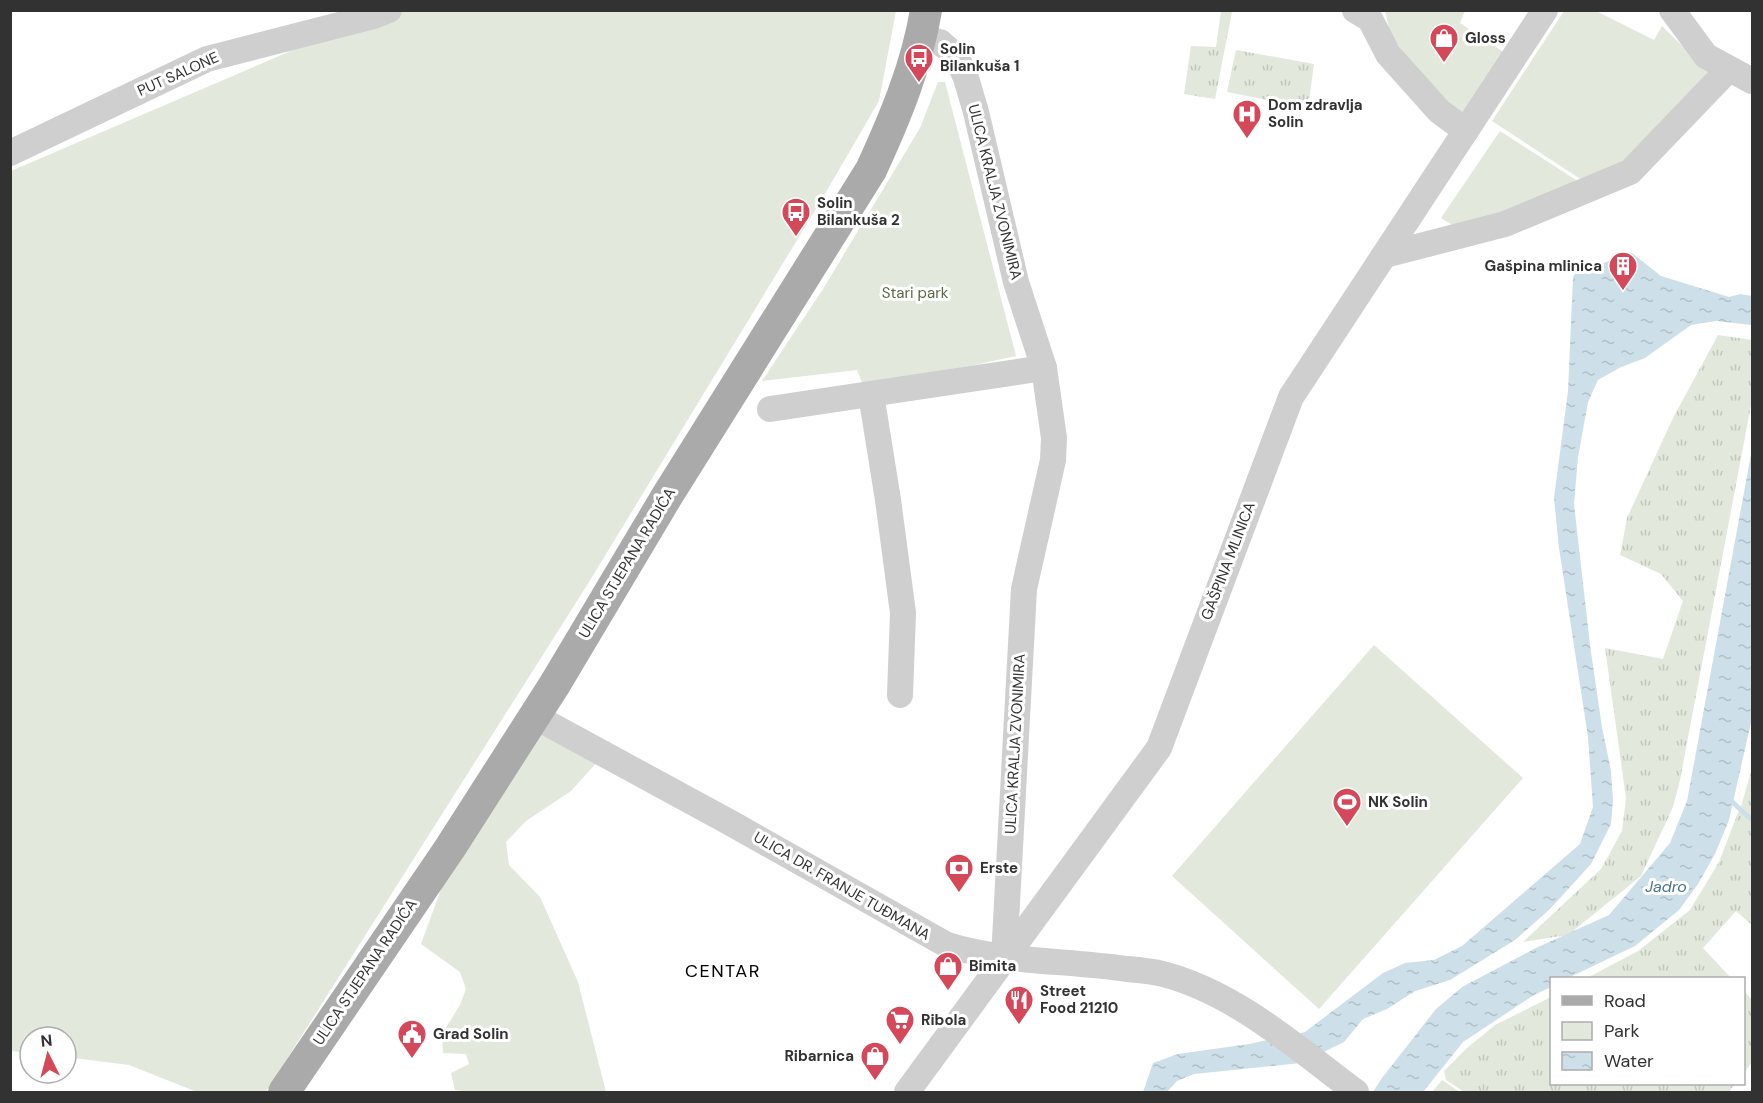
<svg xmlns="http://www.w3.org/2000/svg" width="1763" height="1103" viewBox="0 0 1763 1103" font-family="'DM Sans',sans-serif">
	<defs>
		<pattern id="grass-tufts" width="24" height="20" patternUnits="userSpaceOnUse" patternTransform="scale(1.5)"><rect width="24" height="20" fill="#e2e8dc"/><path d="M3 7l-1-3M5 7V3M7 7l1-3M15 17l-1-3M17 17v-4M19 17l1-3" fill="none" stroke="#c2c7bd"/></pattern>
		<pattern id="water-ripples" width="26" height="14" patternUnits="userSpaceOnUse" patternTransform="scale(1.5)"><rect width="26" height="14" fill="#cddfe8"/><path d="M2 4q2-2 4 0t4 0M15 11q2-2 4 0t4 0" fill="none" stroke="#b0c0c7"/></pattern>
	</defs>
	<rect width="100%" height="100%" fill="#fff"/>
	<g fill="url(#grass-tufts)">
		<path d="M1221,11L1232,12L1215,99L1184,94L1191,46L1216,47Z"/>
		<path d="M1236,50L1314,64L1308,108L1227,92Z"/>
		<path d="M1718,335L1752,340V400L1680,780L1673,807L1641,876L1568,935L1523,942L1601,869L1622,831L1626,798L1605,648L1663,659L1683,601L1661,574L1620,555L1627,518L1673,418Z"/>
		<path d="M1752,768V817L1741,807Z"/>
		<path d="M1739,810L1752,823V925L1736,911L1703,948L1731,978H1587L1638,951L1690,910L1719,862Z"/>
		<path d="M1744,991L1752,1000V1062L1744,1073Z"/>
		<path d="M1551,997L1552,1084H1735L1730,1090L1732,1092H1464L1446,1080L1444,1071L1467,1048L1495,1025Z"/>
	</g>
	<g fill="#e2e8dc">
		<path d="M384,11H896L879,101L819,204L589,582L266,1092H197L129,1065L66,1057V1037H30V1053L11,1051V171Z"/>
		<path d="M1385,11H1465L1460,23L1508,55L1466,121L1409,61L1390,33Z"/>
		<path d="M1564,11H1596L1654,40L1662,26L1713,76L1636,159L1588,184L1492,121Z"/>
		<path d="M938,82H945L1016,356L970,366L863,385L857,370L762,381L823,289L920,128Z"/>
		<path d="M1500,131L1584,185L1459,229L1441,218Z"/>
		<path d="M1374,645L1523,778L1319,1009L1172,876Z"/>
		<path d="M543,730L599,760L571,791L526,821L506,842L509,865L540,897L578,982L606,1092H469L455,1090L451,1073L469,1064L466,1054L443,1053L442,1034L460,1005L466,989L460,972L421,944L444,881Z"/>
		<path d="M1442,1080L1460,1092H1432Z"/>
	</g>
	<g fill="url(#water-ripples)">
		<path d="M1632,253L1661,276L1729,297L1740,294L1752,296V325L1716,321L1691,325L1645,358L1621,367L1598,380L1588,402L1578,457L1574,504L1590,645L1602,727L1611,771L1613,800L1611,824L1591,864L1550,909L1515,940L1450,980L1415,991L1387,1009L1363,1019L1344,1042L1301,1063L1194,1074L1177,1081L1167,1092H1143L1153,1063L1178,1054L1249,1044L1305,1032L1383,973L1405,963L1434,960L1462,946L1580,844L1593,807L1588,737L1559,548L1554,498L1568,391L1573,277L1578,269L1595,266Z"/>
		<path d="M1752,449V718L1729,820L1715,854L1698,884L1679,910L1635,946L1568,978H1552L1551,987L1534,995L1463,1042L1423,1092H1373L1382,1078L1436,1009L1462,987L1538,947L1609,915L1670,843L1687,801Z"/>
	</g>
	<g fill="none" stroke-linecap="round" stroke-linejoin="round">
		<path stroke="#cddfe8" stroke-width="5" d="M1729,799L1752,820"/>
		<g stroke="#cfcfcf" stroke-width="26">
			<path d="M1355,10L1370,19L1388,54L1439,111L1466,131"/>
			<path d="M1672,10L1706,56L1752,81"/>
			<path d="M920,37L940,42L949,50L959,62L966,78L976,112L1016,282L1044,368L1054,438L1053,460L1024,589L1004,958"/>
			<path d="M10,153L207,59L374,16L389,10"/>
			<path d="M1385,255L1505,224L1630,172L1729,69"/>
			<path d="M871,394L888,500L903,613L900,695"/>
			<path d="M770,409L1044,368"/>
			<path d="M534,716L729,822L947,945C1005,963 1067,960 1127,969C1139,970 1151,971 1163,974C1236,993 1297,1048 1356,1092"/>
			<path d="M907,1092L1159,748L1291,397L1545,10"/>
		</g>
		<path stroke="#aaa" stroke-width="32" d="M284,1092L450,848L555,684L667,496L871,170C894,120 917,66 926,10"/>
	</g>
	<defs>
		<g id="shop-pin" transform="scale(1.5)"><path d="M0 17L-7.5 6A9.5 9.5 0 1 1 7.5 6Z" fill="#d4485a" stroke="#fff"/><path d="M-5-2.5h2.3a2.7 3.5 0 0 1 5.4 0H5L5.5 6h-11ZM-1.5-2.5h3a1.5 2.3 0 0 0-3 0Z" fill="#fff"/></g>
		<g id="bus-pin" transform="scale(1.5)"><path d="M0 17L-7.5 6A9.5 9.5 0 1 1 7.5 6Z" fill="#d4485a" stroke="#fff"/><path d="M-5-6H5V4H4V6H2V4H-2V6H-4V4H-5ZM-3.5-4V0h7V-4ZM-3.5 1.2v1.5H-2V1.2ZM2 1.2v1.5H3.5V1.2Z" fill="#fff"/></g>
		<g id="hospital-pin" transform="scale(1.5)"><path d="M0 17L-7.5 6A9.5 9.5 0 1 1 7.5 6Z" fill="#d4485a" stroke="#fff"/><path d="M-5-5h3v3.5h4V-5h3V5h-3V1.5h-4V5h-3Z" fill="#fff"/></g>
		<g id="building-pin" transform="scale(1.5)"><path d="M0 17L-7.5 6A9.5 9.5 0 1 1 7.5 6Z" fill="#d4485a" stroke="#fff"/><path d="M-4-6H4V6H1V3H-1V6H-4ZM-2.5-4.3h1.7v1.8h-1.7ZM.8-4.3h1.7v1.8H.8ZM-2.5-1h1.7V.8h-1.7ZM.8-1h1.7V.8H.8Z" fill="#fff"/></g>
		<g id="stadium-pin" transform="scale(1.5)"><path d="M0 17L-7.5 6A9.5 9.5 0 1 1 7.5 6Z" fill="#d4485a" stroke="#fff"/><path d="M0-5a6.5 5 0 1 0 0 10a6.5 5 0 1 0 0-10ZM-3.5-1.8h7v3.6h-7Z" fill="#fff"/></g>
		<g id="bank-pin" transform="scale(1.5)"><path d="M0 17L-7.5 6A9.5 9.5 0 1 1 7.5 6Z" fill="#d4485a" stroke="#fff"/><path d="M-6-4H6V4H-6ZM0-2.3a2.3 2.3 0 1 0 0 4.6a2.3 2.3 0 1 0 0-4.6Z" fill="#fff"/></g>
		<g id="restaurant-pin" transform="scale(1.5)"><path d="M0 17L-7.5 6A9.5 9.5 0 1 1 7.5 6Z" fill="#d4485a" stroke="#fff"/><path d="M-5-6h1v4h1v-4h1v4h1v-4h1v5L-1.5 .5V6h-2V.5L-5-1ZM5-6V6H3V1.5H1.5Q1.5-4 5-6Z" fill="#fff"/></g>
		<g id="supermarket-pin" transform="scale(1.5)"><path d="M0 17L-7.5 6A9.5 9.5 0 1 1 7.5 6Z" fill="#d4485a" stroke="#fff"/><path d="M-6-5.5h2.5l.6 2H6L4.5 2H-2.5L-4.4-4H-6ZM-1.5 3.2a1.3 1.3 0 1 0 .1 0ZM3 3.2a1.3 1.3 0 1 0 .1 0Z" fill="#fff"/></g>
		<g id="civic-pin" transform="scale(1.5)"><path d="M0 17L-7.5 6A9.5 9.5 0 1 1 7.5 6Z" fill="#d4485a" stroke="#fff"/><path d="M-.6-6.5H3V-4.5H.6V-3L4-1V1h2V6H-6V1h2V-1L-.6-3ZM-1.2 2.5V6h2.4V2.5Z" fill="#fff"/></g>
	</defs>
	<g fill-rule="evenodd">
		<use href="#shop-pin" x="1444" y="38"/>
		<use href="#bus-pin" x="919" y="58"/>
		<use href="#hospital-pin" x="1247" y="114"/>
		<use href="#bus-pin" x="796" y="212"/>
		<use href="#building-pin" x="1623" y="266"/>
		<use href="#stadium-pin" x="1347" y="802"/>
		<use href="#bank-pin" x="959" y="868"/>
		<use href="#shop-pin" x="948" y="966"/>
		<use href="#restaurant-pin" x="1019" y="1000"/>
		<use href="#supermarket-pin" x="900" y="1020"/>
		<use href="#civic-pin" x="412" y="1034"/>
		<use href="#shop-pin" x="875" y="1056"/>
	</g>
	<g text-anchor="middle" stroke-width="6" stroke-linejoin="round" paint-order="stroke">
		<g font-size="15" font-weight="bold" fill="#323232" stroke="#fff" text-anchor="start">
			<text x="1465" y="43">Gloss</text>
			<text x="940" y="54">Solin<tspan x="940" dy="17">Bilankuša 1</tspan></text>
			<text x="1268" y="110">Dom zdravlja<tspan x="1268" dy="17">Solin</tspan></text>
			<text x="817" y="208">Solin<tspan x="817" dy="17">Bilankuša 2</tspan></text>
			<text x="1602" y="271" text-anchor="end">Gašpina mlinica</text>
			<text x="1368" y="807">NK Solin</text>
			<text x="980" y="873">Erste</text>
			<text x="969" y="971">Bimita</text>
			<text x="1040" y="996">Street<tspan x="1040" dy="17">Food 21210</tspan></text>
			<text x="921" y="1025">Ribola</text>
			<text x="433" y="1039">Grad Solin</text>
			<text x="854" y="1061" text-anchor="end">Ribarnica</text>
		</g>
		<g font-size="15" fill="#323232" stroke="#fff">
			<text transform="translate(178 74) rotate(-24)" y="5">PUT SALONE</text>
			<text transform="translate(995 192) rotate(76)" y="5">ULICA KRALJA ZVONIMIRA</text>
			<text transform="translate(1228 561) rotate(-69)" y="5">GAŠPINA MLINICA</text>
			<text transform="translate(627 563) rotate(-59)" y="5">ULICA STJEPANA RADIĆA</text>
			<text transform="translate(1015 744) rotate(-87)" y="5">ULICA KRALJA ZVONIMIRA</text>
			<text transform="translate(842 886) rotate(30)" y="5">ULICA DR. FRANJE TUĐMANA</text>
			<text transform="translate(365 972) rotate(-56)" y="5">ULICA STJEPANA RADIĆA</text>
		</g>
		<g font-size="15" fill="#576943" stroke="#fff">
			<text x="915" y="298">Stari park</text>
		</g>
		<g font-size="16" font-style="italic" fill="#47758c" stroke="#fff">
			<text x="1666" y="892">Jadro</text>
		</g>
		<g font-size="18" letter-spacing="1.5" fill="#000" stroke="#fff">
			<text x="723" y="977">CENTAR</text>
		</g>
	</g>
	<rect width="1763" height="1103" fill="none" stroke="#323232" stroke-width="24"/>
	<rect x="1550" y="977" width="195" height="108" fill="#ffffff" stroke="#adadad" stroke-width="1.5"/>
	<rect x="1562" y="996" width="30" height="9" fill="#aaaaaa" stroke="#adadad" stroke-width="1.5"/>
	<text x="1604" y="1007" font-size="18" fill="#323232">Road</text>
	<rect x="1562" y="1022" width="30" height="18" fill="#e2e8dc" stroke="#adadad" stroke-width="1.5"/>
	<text x="1604" y="1037" font-size="18" fill="#323232">Park</text>
	<rect x="1562" y="1052" width="30" height="18" fill="url(#water-ripples)" stroke="#adadad" stroke-width="1.5"/>
	<text x="1604" y="1067" font-size="18" fill="#323232">Water</text>
	<g transform="translate(48 1055) rotate(354)"><circle r="28" fill="#ffffff" stroke="#adadad" stroke-width="1.5"/>
	<path d="M0-4.5L10 22L0 15L-10 22Z" fill="#d4485a"/>
	<text y="-9" font-size="16" font-weight="bold" text-anchor="middle" fill="#323232">N</text>
	</g>
</svg>
